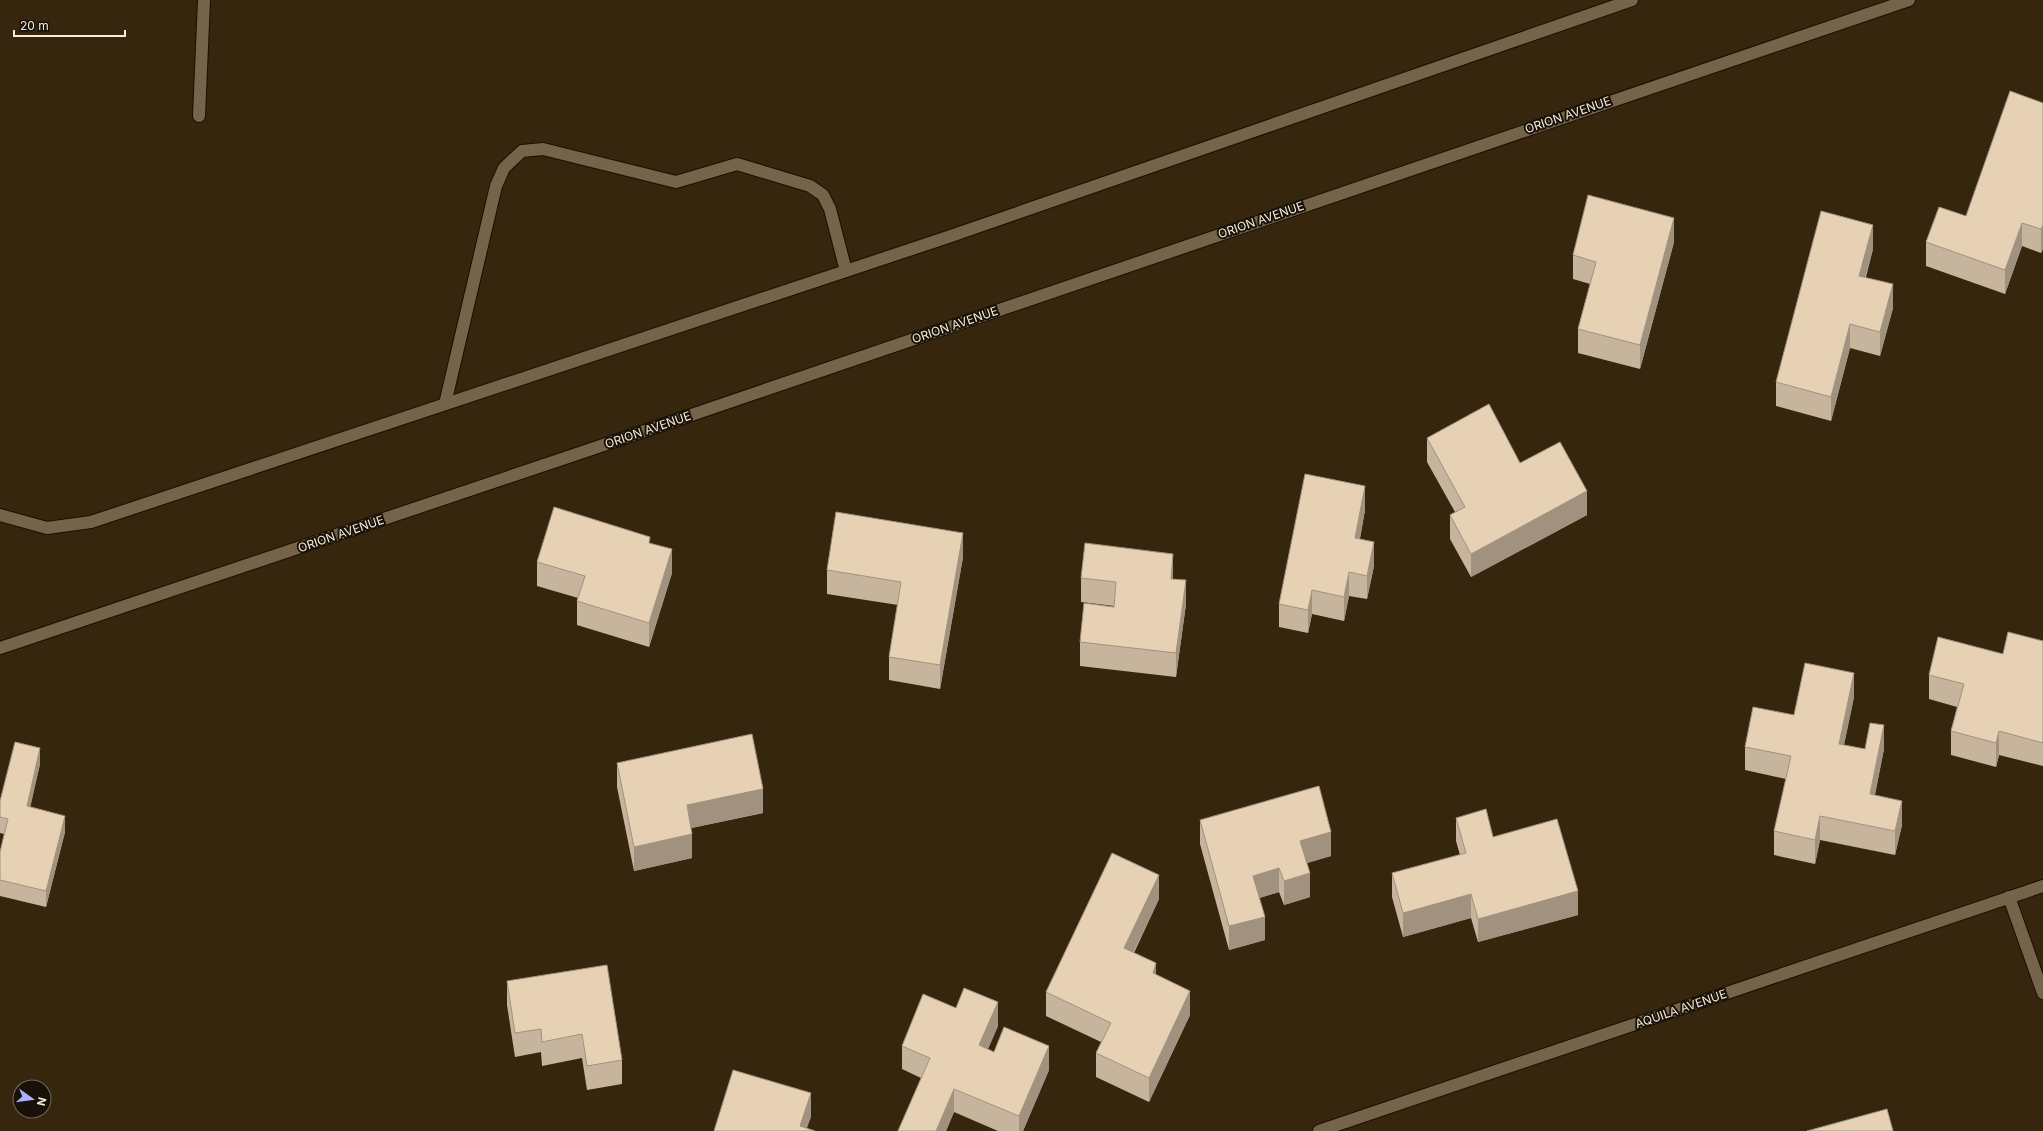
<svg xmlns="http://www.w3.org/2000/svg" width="2043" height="1131" viewBox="0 0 2043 1131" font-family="Inter,sans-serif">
	<rect width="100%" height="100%" fill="#36260e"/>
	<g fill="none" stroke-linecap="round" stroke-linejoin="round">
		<g stroke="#1d0e00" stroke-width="14">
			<path id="lane" d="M2009,897L2043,993"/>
		</g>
		<g stroke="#1d0e00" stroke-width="14">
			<g id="street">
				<path d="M199,116L204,0"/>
				<path d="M445,404L496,186L504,168L522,151L543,149L676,182L737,164L810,186L823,195L830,209L846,271"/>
				<path d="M0,515L47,528L91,522L948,237L1632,0"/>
				<path d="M0,648L574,455L1909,0"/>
				<path d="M1319,1131L2043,886"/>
			</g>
		</g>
		<use href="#lane" stroke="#75634a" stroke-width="12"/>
		<use href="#street" stroke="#75634a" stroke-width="12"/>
	</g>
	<g fill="#c6b49c">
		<path d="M2043,103V249L2041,253L2022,246L2005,294L1926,266V242L1966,216Z"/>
		<path d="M1674,242L1640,369L1578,353V329L1590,284L1573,279V255Z"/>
		<path d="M1873,249L1866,277L1893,308L1880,356L1850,348L1831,421L1776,406V382Z"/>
		<path d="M1427,438L1520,463L1587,515L1471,577L1450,539V515L1455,512L1427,462Z"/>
		<path d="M1365,510L1360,539L1374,566L1367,599L1349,596L1344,621L1312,614L1308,633L1279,627V604Z"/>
		<path d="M650,543L672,573L649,647L577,625V601L578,598L537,586V562Z"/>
		<path d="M963,557L940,689L889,680V657L898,605L827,594V570Z"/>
		<path d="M1081,578L1173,579L1186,604L1176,677L1080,666V642L1114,607V606L1081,602Z"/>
		<path d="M2043,641V766L1999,755L1996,767L1951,755V731L1957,707L1929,699V675L2003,654Z"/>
		<path d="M1854,697L1844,745L1865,749H1884L1875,795L1902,825L1895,855L1820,840L1815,864L1774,855V831L1786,779L1745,770V747L1794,715Z"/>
		<path d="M617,763L763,813L691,828L692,858L634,871L617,787Z"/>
		<path d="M40,764L30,807L65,832L46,907L0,896V852L4,834L0,833V801Z"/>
		<path d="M1456,818L1493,837L1578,915L1478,942L1471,918L1403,937L1392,897V873L1460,855L1456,841Z"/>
		<path d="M1200,820L1331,856L1307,863L1310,897L1284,905L1279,892L1259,898L1265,940L1229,950L1200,844Z"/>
		<path d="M1159,899L1134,953L1156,975L1190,1015L1149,1102L1096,1077V1053L1101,1042L1046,1016V992Z"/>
		<path d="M507,981L622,1060V1084L587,1090L582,1058L542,1066L541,1052L515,1057L507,1005Z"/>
		<path d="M998,1026L988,1049L994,1052L1049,1070L1023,1131H998L954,1112L946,1131H898L921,1078L902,1069V1046Z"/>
	</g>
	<g fill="#a1927f">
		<path d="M1674,218V242L1640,369V345Z"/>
		<path d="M2022,223V246L2005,294V270Z"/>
		<path d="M1873,225V249L1859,299V276Z"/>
		<path d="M2043,225V249L2041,253V229Z"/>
		<path d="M1893,284V308L1880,356V332Z"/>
		<path d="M1850,324V348L1831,421V397Z"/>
		<path d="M1365,486V510L1355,562V538Z"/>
		<path d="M1587,491V515L1471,577V554Z"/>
		<path d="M963,533V557L940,689V665Z"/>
		<path d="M1374,542V566L1367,599V576Z"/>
		<path d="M672,549V573L649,647V623Z"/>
		<path d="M1173,554V577L1171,603V579Z"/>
		<path d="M1349,572V596L1344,621V597Z"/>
		<path d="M1186,580V604L1176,677V653Z"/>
		<path d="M1312,590V614L1308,633V610Z"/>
		<path d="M1854,673V697L1839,768V744Z"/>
		<path d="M1884,725V749L1870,818V794Z"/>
		<path d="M1999,731V755L1996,767V743Z"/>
		<path d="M40,748V764L27,822V806Z"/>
		<path d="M763,789V813L687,829V805Z"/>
		<path d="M1902,801V825L1895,855V831Z"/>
		<path d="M65,816V832L46,907V891Z"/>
		<path d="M1820,816V840L1815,864V840Z"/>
		<path d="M1331,832V856L1300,865V841Z"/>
		<path d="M692,834V858L634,871V847Z"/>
		<path d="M1279,868V892L1253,900V876Z"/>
		<path d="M1310,873V897L1284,905V881Z"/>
		<path d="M1159,875V899L1124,972V948Z"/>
		<path d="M1578,891V915L1478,942V919Z"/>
		<path d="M1471,894V918L1403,937V913Z"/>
		<path d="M1265,917V940L1229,950V926Z"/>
		<path d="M1156,963V987L1153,973Z"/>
		<path d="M1190,991V1015L1149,1102V1078Z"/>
		<path d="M998,1002V1026L979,1069V1045Z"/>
		<path d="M1049,1046V1070L1023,1131H1019V1116Z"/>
		<path d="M954,1089V1112L946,1131H936Z"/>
		<path d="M811,1093V1117L806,1131L800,1126Z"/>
	</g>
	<g fill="#e6d1b5" stroke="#a1927f">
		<path d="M2010,91L2043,103V225L2041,229L2022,223L2005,270L1926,242L1939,207L1966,216Z"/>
		<path d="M1588,195L1674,218L1640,345L1578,329L1596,262L1573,255Z"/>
		<path d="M1821,211L1873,225L1859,276L1893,284L1880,332L1850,324L1831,397L1776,382Z"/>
		<path d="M1489,404L1520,463L1560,442L1587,491L1471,554L1450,515L1465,507L1427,438Z"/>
		<path d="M1305,474L1365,486L1355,538L1374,542L1367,576L1349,572L1344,597L1312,590L1308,610L1279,604Z"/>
		<path d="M554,507L650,537L649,543L672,549L649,623L577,601L585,576L537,562Z"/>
		<path d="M836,512L963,533L940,665L889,657L901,582L827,570Z"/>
		<path d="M1085,543L1173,554L1171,579L1186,580L1176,653L1080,642L1084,603L1114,607L1116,582L1081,578Z"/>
		<path d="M2008,632L2043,641V743L1999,731L1996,743L1951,731L1964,684L1929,675L1938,637L2003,654Z"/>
		<path d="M1805,663L1854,673L1839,744L1865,749L1870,723L1884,725L1870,794L1902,801L1895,831L1820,816L1815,840L1774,831L1791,756L1745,747L1753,707L1794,715Z"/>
		<path d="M752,734L763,789L687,805L692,834L634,847L617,763Z"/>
		<path d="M15,742L40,748L27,806L65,816L46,891L0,880V852L8,819L0,817V801Z"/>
		<path d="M1319,786L1331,832L1300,841L1310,873L1284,881L1279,868L1253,876L1265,917L1229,926L1200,820Z"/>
		<path d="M1486,809L1493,837L1557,819L1578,891L1478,919L1471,894L1403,913L1392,873L1466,853L1456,818Z"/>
		<path d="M1112,853L1159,875L1124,948L1156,963L1153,973L1190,991L1149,1078L1096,1053L1111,1023L1046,992Z"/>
		<path d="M607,965L622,1060L587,1066L582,1034L542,1042L541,1029L515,1033L507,981Z"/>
		<path d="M964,988L998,1002L979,1045L994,1052L1004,1027L1049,1046L1019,1116L954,1089L936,1131H898L930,1058L902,1046L923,994L956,1008Z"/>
		<path d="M733,1070L811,1093L800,1126L815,1131H714Z"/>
		<path d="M1887,1109L1893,1131H1807Z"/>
	</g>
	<g text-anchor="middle" stroke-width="4" stroke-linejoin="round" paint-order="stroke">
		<g font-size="12" fill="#f6ebdd" stroke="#181107">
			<text transform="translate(1568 115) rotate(-19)" y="4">ORION AVENUE</text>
			<text transform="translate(1261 220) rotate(-19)" y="4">ORION AVENUE</text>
			<text transform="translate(955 325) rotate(-19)" y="4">ORION AVENUE</text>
			<text transform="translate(648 430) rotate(-19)" y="4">ORION AVENUE</text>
			<text transform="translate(341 534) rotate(-19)" y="4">ORION AVENUE</text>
			<text transform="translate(1681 1009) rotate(-19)" y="4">AQUILA AVENUE</text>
		</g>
	</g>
	<g transform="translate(32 1099) rotate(104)"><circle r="19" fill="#181107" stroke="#71685d"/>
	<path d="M0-3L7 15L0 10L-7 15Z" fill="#acaffb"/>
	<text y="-6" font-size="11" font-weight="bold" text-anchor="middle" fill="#f6ebdd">N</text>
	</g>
	<path d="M14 30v6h111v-6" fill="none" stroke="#f6ebdd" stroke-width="2"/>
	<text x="20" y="30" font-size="12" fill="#f6ebdd" stroke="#181107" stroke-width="3" paint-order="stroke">20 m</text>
</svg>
